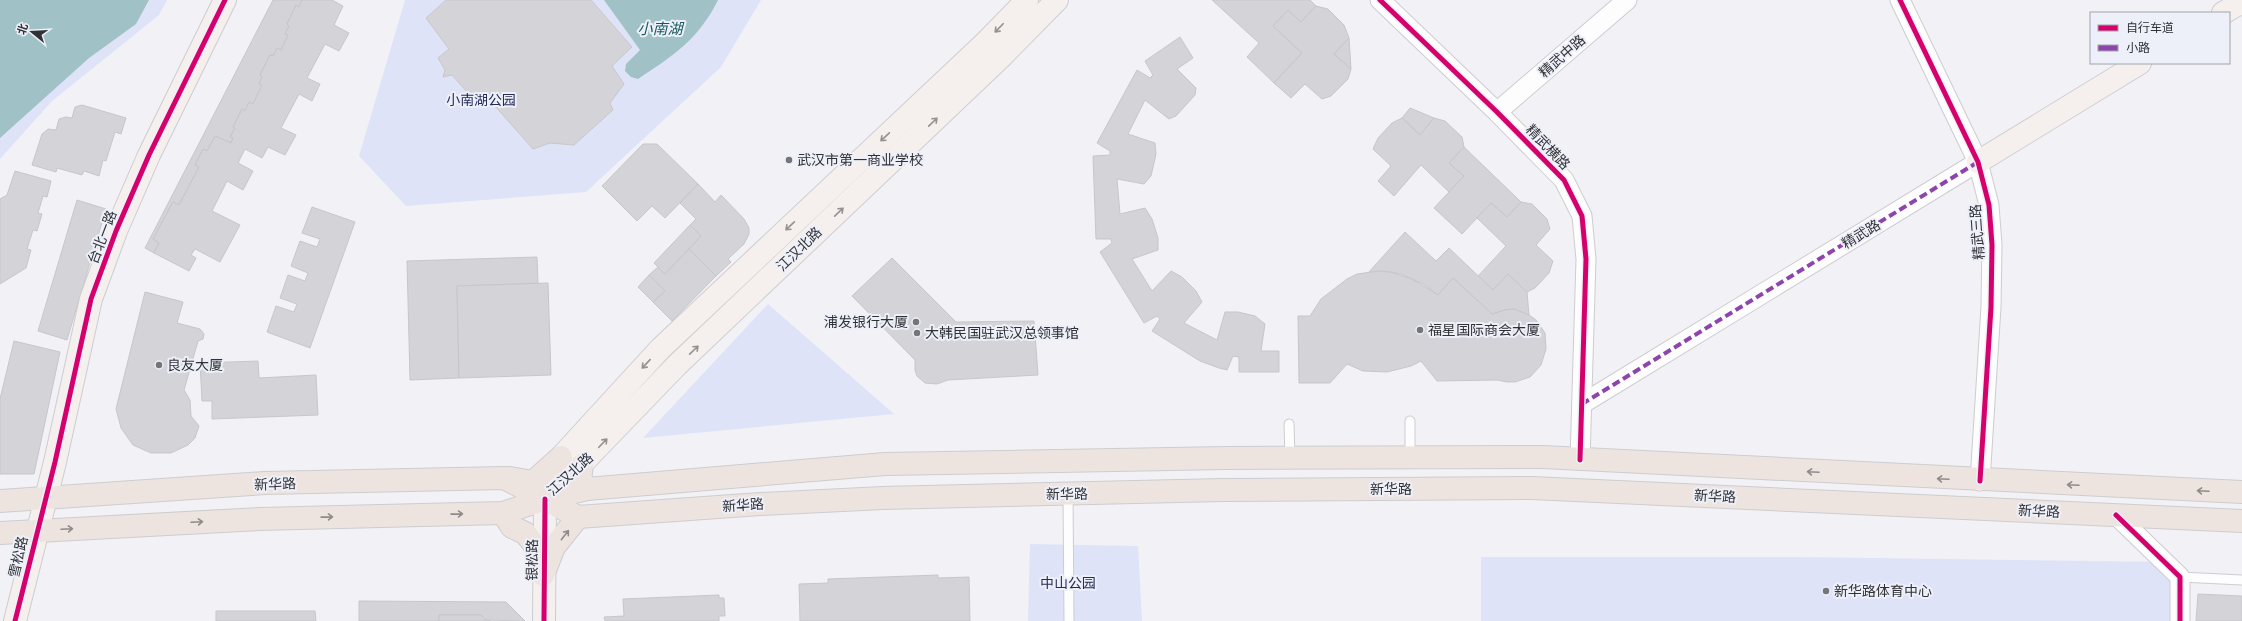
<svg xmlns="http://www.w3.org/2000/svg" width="2242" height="621" viewBox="0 0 2242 621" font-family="Arial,'Noto Sans SC',sans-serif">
	<rect width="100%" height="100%" fill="#f1f1f6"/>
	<g fill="#dfe3f8">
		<path d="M0,0H167L159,15L52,101L0,159Z"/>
		<path d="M405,0H761L721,67L586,192L406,206L359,156Z"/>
		<path d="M768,304L894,414L643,438Z"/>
		<path d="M1030,544L1138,546L1142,621H1028Z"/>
		<path d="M1481,557H1797L2171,562L2172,621H1481Z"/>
	</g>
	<g fill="#a0c1c5">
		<path d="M0,0H149L136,24L89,58L0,138Z"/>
		<path d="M604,0H718C698,40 674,55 638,79L631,77L625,71L626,64L640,50Z"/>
	</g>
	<g fill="#d4d4d8" stroke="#c7c7cb">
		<path d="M273,0H302L299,7L296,5L287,24L289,26L285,34L288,35L281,50L277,48L273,56L270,55L260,75L262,77L259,84L262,85L253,104L249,102L245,111L242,109L233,127L235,128L230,137L233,138L231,143L215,136L207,151L203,149L195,165L199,167L179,205L173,202L153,239L159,243L154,253L145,248Z"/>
		<path d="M302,0H332L343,6L334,25L349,33L339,51L325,44L307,78L320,84L312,101L299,94L281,128L296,135L285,155L268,147L262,158L245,149L238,163L253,171L243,190L227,181L212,211L240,225L220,262L195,249L191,255L196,258L189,271L154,253L159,243L153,239L173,202L179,205L199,167L195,165L203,149L207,151L215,136L231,143L233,138L230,137L235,128L233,127L242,109L245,111L249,102L253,104L262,85L259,84L262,77L260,75L270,55L273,56L277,48L281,50L288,35L285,34L289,26L287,24L296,5L299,7Z"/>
		<path d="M446,0H591L632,47L612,66L624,84L610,103L613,110L574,145L550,143L533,149L494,105L477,103L452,75L443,77L445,70L438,58L449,49L426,18Z"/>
		<path d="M1212,0H1310L1316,6L1301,22L1288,10L1273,26L1302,53L1274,83L1247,57L1259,43Z"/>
		<path d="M1316,6L1328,9L1344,25L1349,38L1334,54L1351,69L1348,79L1331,96L1322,99L1305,84L1291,98L1274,83L1302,53L1273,26L1288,10L1301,22Z"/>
		<path d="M1180,37L1193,58L1177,69L1196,88L1195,95L1176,116L1169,119L1145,100L1128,134L1155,143L1156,154L1151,176L1144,184L1117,179L1120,214L1145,208L1152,219L1158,238V250L1132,259L1152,291L1171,271L1182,277L1196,291L1202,302L1184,323L1217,340L1225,312H1238L1255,316L1265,324L1261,351H1279V372H1239V357L1233,356L1227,370L1219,368L1200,361L1152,331L1160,319L1157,316L1144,323L1100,252L1112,243L1111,239H1096L1093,156L1110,155V151L1097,143L1137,70L1150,78L1153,75L1145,61Z"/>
		<path d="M1349,38L1351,69L1334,54Z"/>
		<path d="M82,105L126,118L121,134L115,132L106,161L103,160L99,176L84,171L82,175L57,168L56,172L32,165L42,134L48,129L56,130L59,119L66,117L72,118L75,107Z"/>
		<path d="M1410,108L1434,118L1420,135L1402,118Z"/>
		<path d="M1402,118L1420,135L1434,118L1445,121L1462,137L1464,147L1449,163L1464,176L1449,192L1421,165L1394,196L1378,181L1391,166L1373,149L1378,138L1392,123Z"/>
		<path d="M643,144H657L698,184L665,218L652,206L637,221L602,186Z"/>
		<path d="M1464,147L1521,202L1507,217L1491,203L1462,234L1434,208L1464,176L1449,163Z"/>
		<path d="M15,171L51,181L47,197L43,196L38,213L42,214L37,231L33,230L27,249L31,250L26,268L0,284V199L7,195Z"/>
		<path d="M698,184L715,202L721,195L744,219L749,228V234L744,244L728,259L731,262L716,276L689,249L701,236L690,225L696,219L680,203Z"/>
		<path d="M77,200L106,209L67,340L38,331Z"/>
		<path d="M1521,202L1532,204L1547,219L1550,229L1536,245L1553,261L1549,273L1535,288L1527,292L1508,274L1493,290L1478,276L1506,246L1477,218L1491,203L1507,217Z"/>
		<path d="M312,207L355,222L310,348L267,332L276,306L294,312L297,304L280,298L288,275L305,281L308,273L291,266L300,241L317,247L320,239L302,233Z"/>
		<path d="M690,225L701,236L665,274L654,263Z"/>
		<path d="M1405,232L1436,261L1449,248L1493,290L1508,274L1527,292L1529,315L1514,309L1505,310L1492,314L1453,278L1438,295L1423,284L1401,274L1390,272L1368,273Z"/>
		<path d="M689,249L716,276L672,321L653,302L665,291L649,275L658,267L665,274Z"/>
		<path d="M537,257L538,283L457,286L459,378L410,380L407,261Z"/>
		<path d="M892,258L956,322L1034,321L1038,375L948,380L937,384L925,383L917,376L915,370V360L852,296Z"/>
		<path d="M1379,271L1390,272L1412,279L1438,295L1453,278L1492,314L1505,310L1514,309L1529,315L1536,320L1545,333L1546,349L1541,365L1530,377L1515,382H1507L1497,380L1437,381L1421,361L1411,366L1387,372L1363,371L1347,364L1330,383H1299L1298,316H1310L1321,299L1347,279L1357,274Z"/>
		<path d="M649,275L665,291L653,302L638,287Z"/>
		<path d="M548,283L551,375L459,378L457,286Z"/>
		<path d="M145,292L183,302L177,323L200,329L204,334L203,339L198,341L184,390L190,400L191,416L199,426L195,438L188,445L171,453H151L133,445L121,428L116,409Z"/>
		<path d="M14,341L60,352L34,474H0V399Z"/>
		<path d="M258,361L259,378L316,375L318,415L212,419V401H202L200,363Z"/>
		<path d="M938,575V578L969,577L970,621H800L799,584L828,583V579Z"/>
		<path d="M2198,594L2242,596V621H2196Z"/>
		<path d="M719,595V598H724L725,616H719V621H605L604,617L624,616L623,599Z"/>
		<path d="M359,601L506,602L525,621L486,620L481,615H439V621H359Z"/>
		<path d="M216,611H315L316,621H216Z"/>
		<path d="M439,615H481L486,620L491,621H439Z"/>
	</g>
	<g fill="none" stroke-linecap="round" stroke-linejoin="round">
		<g stroke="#cdcdd1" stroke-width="11">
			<g id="lane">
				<path d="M1410,421V458"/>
				<path d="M1289,424L1290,458"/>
				<path d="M1068,494L1069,621"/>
				<path d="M2180,577L2242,580"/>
			</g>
		</g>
		<g stroke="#cdcdd1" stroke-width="21">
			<g id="street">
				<path d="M1380,0L1497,112L1564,180L1582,216L1586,259L1580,460"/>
				<path d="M1900,0L1978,162L1989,205L1992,245L1991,307L1980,481"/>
				<path d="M1497,112L1627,0"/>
				<path d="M1582,404L1978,162"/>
				<path d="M2116,515L2180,577V621"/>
			</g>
		</g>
		<g stroke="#cdcdd1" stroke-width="24">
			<g id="secondary">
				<path d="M2223,13L2242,2"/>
				<path d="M1978,162L2140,63"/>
				<path d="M568,478L677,365L1001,57L1057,0"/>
				<path d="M15,621L55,462L91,299L116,231L149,155L225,0"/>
				<path d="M544,621L545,499L561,457L660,349L986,42L1027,0"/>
			</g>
		</g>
		<g stroke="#cdcdd0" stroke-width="24">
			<g id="primary">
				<path d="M582,465L580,478L587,489"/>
				<path d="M510,478L533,482L561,457"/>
				<path d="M0,501L265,483L504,478L545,499L587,489L885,464L1226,458L1543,457L2242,492"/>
				<path d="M503,513L512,527L525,533L533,543L540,555L543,575L554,547L578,517"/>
				<path d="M0,533L259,519L503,513L545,499L578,517L760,504L883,498L1222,490L1532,488L2242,521"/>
			</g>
		</g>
		<use href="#lane" stroke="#fdfdfe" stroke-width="9"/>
		<use href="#street" stroke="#fdfdfe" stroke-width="19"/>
		<use href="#secondary" stroke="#f5f0ee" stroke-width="22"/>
		<use href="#primary" stroke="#ede4e0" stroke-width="22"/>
		<path stroke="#8e44ad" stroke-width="4" stroke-dasharray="8 4" stroke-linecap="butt" d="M1582,404L1978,162"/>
		<g stroke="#eef0f9" stroke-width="8">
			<g id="cycleway">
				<path d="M1380,0L1497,112L1564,180L1582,216L1586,259L1580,460"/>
				<path d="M1900,0L1978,162L1989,205L1992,245L1991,307L1980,481"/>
				<path d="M2116,515L2180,577V621"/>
				<path d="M15,621L55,462L91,299L116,231L149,155L225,0"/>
				<path d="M544,621L545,499"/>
			</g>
		</g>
		<use href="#cycleway" stroke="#d6006c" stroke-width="5"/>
	</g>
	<defs><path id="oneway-shaft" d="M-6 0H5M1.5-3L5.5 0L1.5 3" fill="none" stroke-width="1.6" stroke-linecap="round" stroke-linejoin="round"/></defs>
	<g stroke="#939192">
		<use href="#oneway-shaft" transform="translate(999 28) rotate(134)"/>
		<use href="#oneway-shaft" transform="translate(933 122) rotate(-44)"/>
		<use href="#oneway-shaft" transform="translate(885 137) rotate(137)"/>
		<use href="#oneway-shaft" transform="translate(839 212) rotate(-44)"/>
		<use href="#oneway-shaft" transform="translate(790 226) rotate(137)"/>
		<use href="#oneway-shaft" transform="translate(694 350) rotate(-44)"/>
		<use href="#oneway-shaft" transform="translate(646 364) rotate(133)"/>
		<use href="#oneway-shaft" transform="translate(603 443) rotate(-46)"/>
	</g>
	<g stroke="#8f8b8b">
		<use href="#oneway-shaft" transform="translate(1813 472) rotate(-177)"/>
		<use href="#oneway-shaft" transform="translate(1943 479) rotate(-177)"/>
		<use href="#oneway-shaft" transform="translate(2073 485) rotate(-177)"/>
		<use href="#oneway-shaft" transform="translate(2203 491) rotate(-177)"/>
		<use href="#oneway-shaft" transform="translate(457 514) rotate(-1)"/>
		<use href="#oneway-shaft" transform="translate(327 517) rotate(-1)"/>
		<use href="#oneway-shaft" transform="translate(197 522) rotate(-3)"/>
		<use href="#oneway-shaft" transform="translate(67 529) rotate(-3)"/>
		<use href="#oneway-shaft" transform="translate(565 535) rotate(-52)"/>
	</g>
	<g fill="#747579" stroke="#eef0f9" stroke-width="1.5">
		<circle cx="789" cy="160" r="4"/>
		<circle cx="916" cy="322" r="4"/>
		<circle cx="1420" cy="330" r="4"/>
		<circle cx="917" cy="333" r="4"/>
		<circle cx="159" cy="365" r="4"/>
		<circle cx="1826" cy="591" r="4"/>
	</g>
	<g text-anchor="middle" stroke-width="4" stroke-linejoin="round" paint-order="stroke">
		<g font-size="14" fill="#313236" stroke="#eef0f9">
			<text transform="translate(1562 56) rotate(-41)" y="5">精武中路</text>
			<text transform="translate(1548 147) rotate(46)" y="5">精武横路</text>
			<text transform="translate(1977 232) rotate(-94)" y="5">精武三路</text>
			<text transform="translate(1861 234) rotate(-31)" y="5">精武路</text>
			<text transform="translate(102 237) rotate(-69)" y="5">台北一路</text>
			<text transform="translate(799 249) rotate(-44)" y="5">江汉北路</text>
			<text transform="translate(570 474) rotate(-42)" y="5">江汉北路</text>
			<text transform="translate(275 484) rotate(-2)" y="5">新华路</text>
			<text x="1391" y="494">新华路</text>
			<text transform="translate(1067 494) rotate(-1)" y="5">新华路</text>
			<text transform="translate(1715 496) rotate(3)" y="5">新华路</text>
			<text transform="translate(743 505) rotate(-4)" y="5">新华路</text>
			<text transform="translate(2039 511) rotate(3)" y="5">新华路</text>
			<text transform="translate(18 557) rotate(-77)" y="5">雪松路</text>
			<text transform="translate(532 560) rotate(-89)" y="5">银松路</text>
		</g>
		<g font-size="14" fill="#252c5a" stroke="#eef0f9">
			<text x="481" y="105">小南湖公园</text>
			<text x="1068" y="588">中山公园</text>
		</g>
		<g font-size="14" fill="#313236" stroke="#eef0f9" text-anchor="start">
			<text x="797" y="165">武汉市第一商业学校</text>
			<text x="908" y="327" text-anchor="end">浦发银行大厦</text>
			<text x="1428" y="335">福星国际商会大厦</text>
			<text x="925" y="338">大韩民国驻武汉总领事馆</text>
			<text x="167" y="370">良友大厦</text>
			<text x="1834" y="596">新华路体育中心</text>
		</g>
		<g font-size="15" font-style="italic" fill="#15595d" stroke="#eef0f9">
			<text x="660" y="34">小南湖</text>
		</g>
	</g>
	<rect x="2090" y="12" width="140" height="52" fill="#eef0f9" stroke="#a2a4ab"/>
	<rect x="2098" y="25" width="20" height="6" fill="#d6006c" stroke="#a2a4ab"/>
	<text x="2126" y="32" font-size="12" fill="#313236">自行车道</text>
	<rect x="2098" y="45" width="20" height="6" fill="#8e44ad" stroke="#a2a4ab"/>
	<text x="2126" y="52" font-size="12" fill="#313236">小路</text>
	<g transform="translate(32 32) rotate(288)" stroke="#eef0f9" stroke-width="3" paint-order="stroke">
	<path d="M0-3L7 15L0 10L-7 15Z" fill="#313236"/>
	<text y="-6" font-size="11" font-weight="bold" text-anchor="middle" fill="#313236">北</text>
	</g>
</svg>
